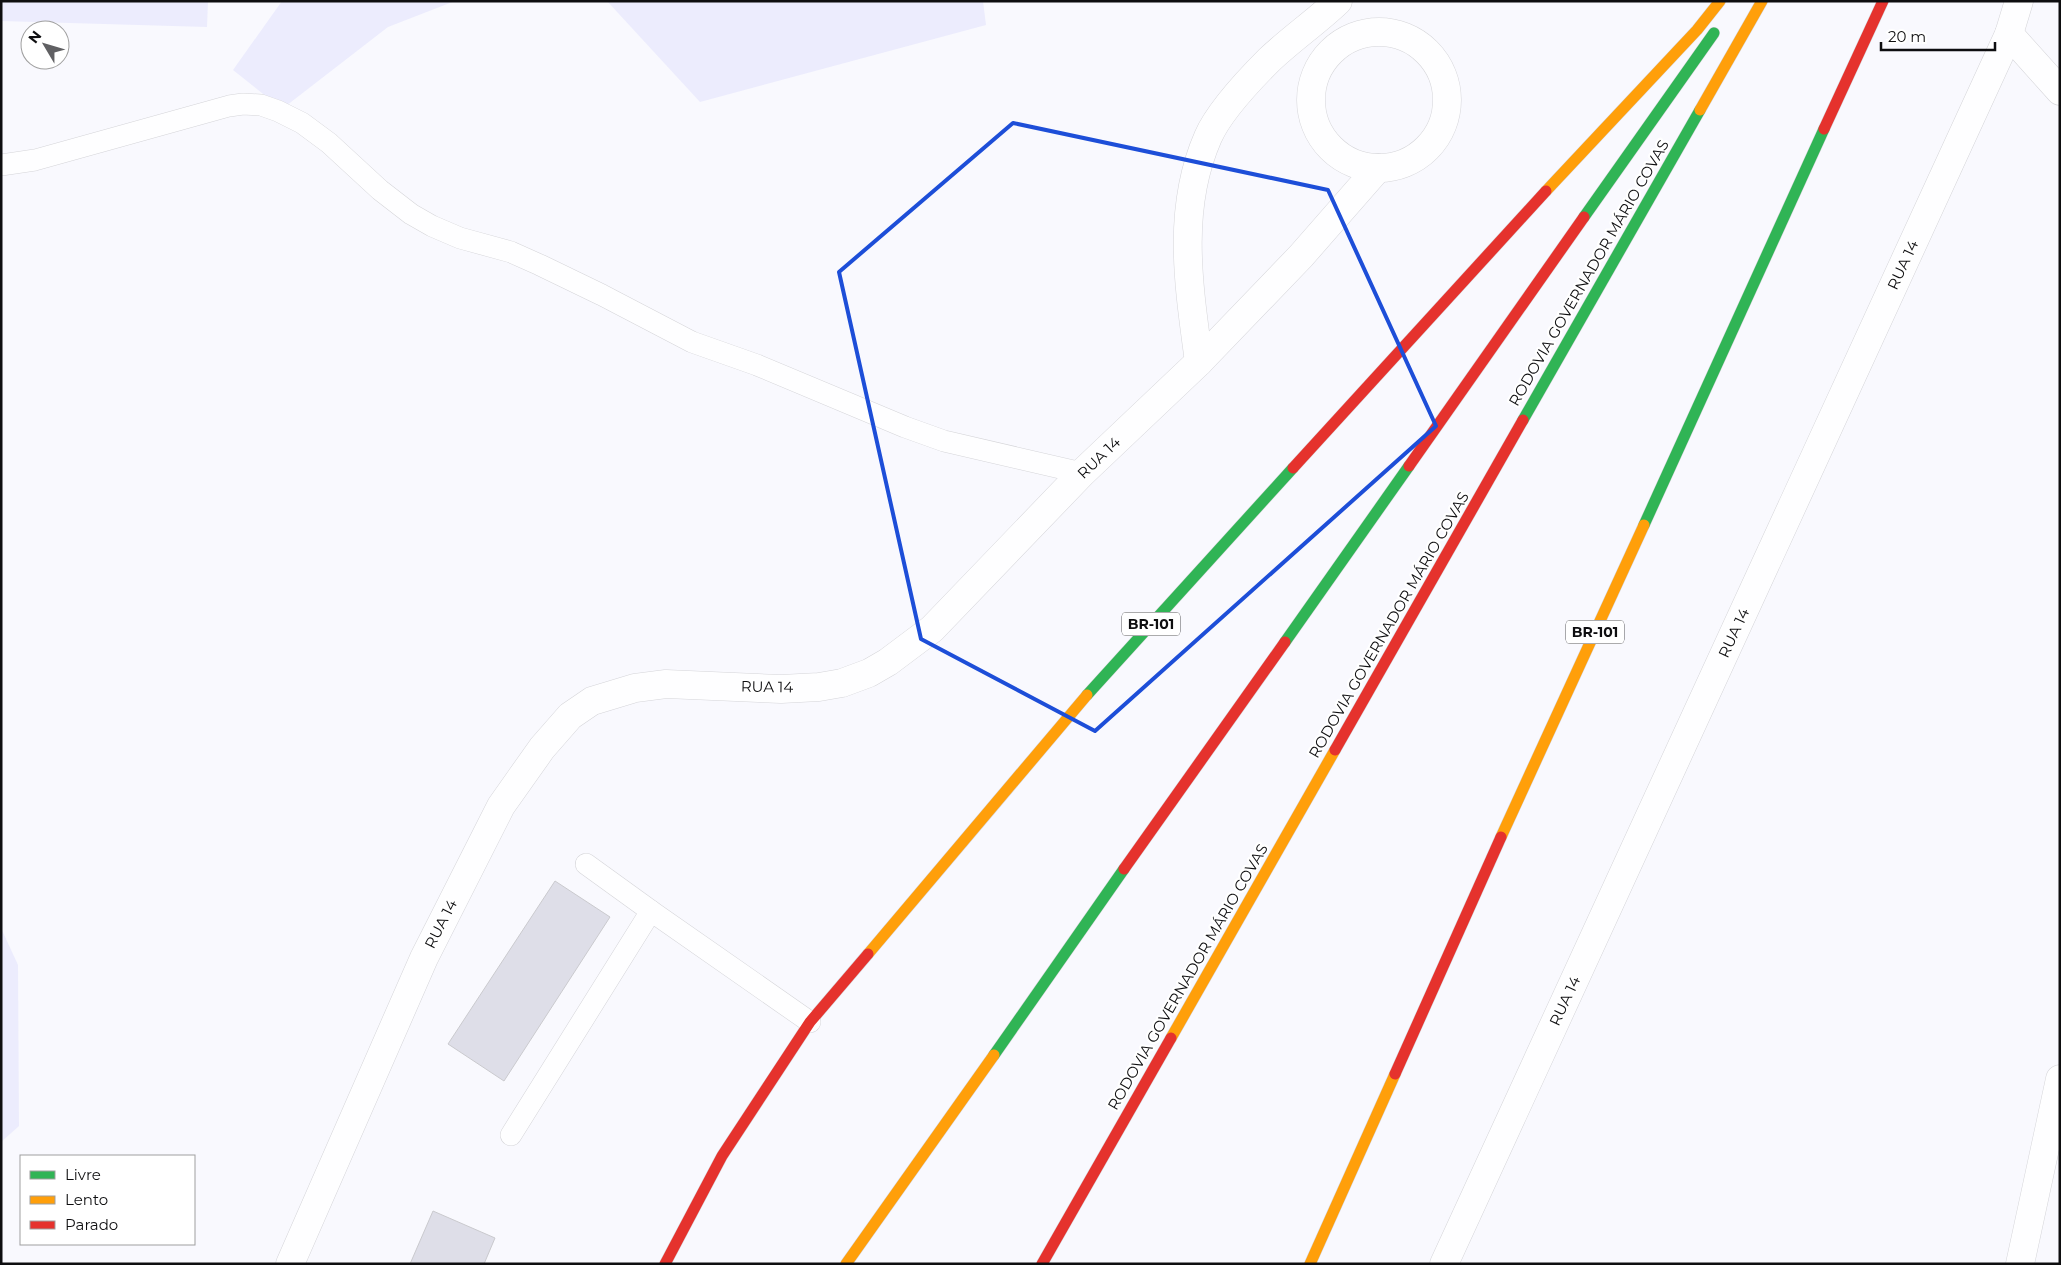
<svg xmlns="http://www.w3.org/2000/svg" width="2061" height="1265" viewBox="0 0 2061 1265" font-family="Montserrat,sans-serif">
	<rect width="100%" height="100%" fill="#f9f9fe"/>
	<g fill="#ececfd">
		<path d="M1,1H208L207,27L1,21Z"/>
		<path d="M282,1H455L388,27L282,109L233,70Z"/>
		<path d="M607,1H983L986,25L700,102Z"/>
		<path d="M1,928L18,965L19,1126L1,1142Z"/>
	</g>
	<g fill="#dedee8" stroke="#cacace">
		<path d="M555,881L610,917L504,1081L448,1044Z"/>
		<path d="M433,1211L495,1238L484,1264H410Z"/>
	</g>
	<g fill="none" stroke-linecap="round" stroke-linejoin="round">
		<g stroke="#d5d5d9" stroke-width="22">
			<g id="lane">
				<path d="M1,165L35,160L229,106L243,104L261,105L278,111L302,123L329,143L380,190L411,214L432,226L460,238L511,252L540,265L602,295L692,342L757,365L905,427L944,441L1082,473"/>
				<path d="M586,864L651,911"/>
				<path d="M511,1135L651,911L810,1022"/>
			</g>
		</g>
		<g stroke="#d5d5d9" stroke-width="29">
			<g id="street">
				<circle cx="1379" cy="100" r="68"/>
				<path d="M2009,34L2060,91"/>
				<path d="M1199,362C1189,287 1176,210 1208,137C1219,112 1249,80 1269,60C1291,39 1316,22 1338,1"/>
				<path d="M290,1264L424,958L501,806L542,748L570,716L592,701L635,688L666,684L781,689L819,687L842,683L869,673L888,662L932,629L1082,473L1199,362L1301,256L1378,168"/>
				<path d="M1444,1264L2009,34L2019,1"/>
				<path d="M2020,1264L2060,1079"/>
			</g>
		</g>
		<g stroke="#d5d5d9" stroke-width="12">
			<g id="fast">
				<path d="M1584,217L1714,33"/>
				<path d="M1523,420L1700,110"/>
				<path d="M1644,525L1824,129"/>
				<path d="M1285,642L1409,466"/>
				<path d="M1087,695L1293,468"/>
				<path d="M994,1055L1124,869"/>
			</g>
		</g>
		<g stroke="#d5d5d9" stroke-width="12">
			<g id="slow">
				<path d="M1700,110L1762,1"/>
				<path d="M1546,191L1697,30L1720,1"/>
				<path d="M1501,837L1644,525"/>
				<path d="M868,954L1087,695"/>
				<path d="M1171,1038L1335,750"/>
				<path d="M846,1264L994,1055"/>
				<path d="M1310,1264L1395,1074"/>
			</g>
		</g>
		<g stroke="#d5d5d9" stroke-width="12">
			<g id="jam">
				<path d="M1824,129L1883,1"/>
				<path d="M1409,466L1584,217"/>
				<path d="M1293,468L1546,191"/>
				<path d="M1335,750L1523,420"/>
				<path d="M1124,869L1285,642"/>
				<path d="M1395,1074L1501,837"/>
				<path d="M665,1264L722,1156L810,1022L868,954"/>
				<path d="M1042,1264L1171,1038"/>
			</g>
		</g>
		<use href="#lane" stroke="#fefeff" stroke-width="21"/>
		<use href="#street" stroke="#fefeff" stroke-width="28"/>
		<use href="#fast" stroke="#30b455" stroke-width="11"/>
		<use href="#slow" stroke="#ff9f0a" stroke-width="11"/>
		<use href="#jam" stroke="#e5322d" stroke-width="11"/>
	</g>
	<path fill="none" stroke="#1d4ed8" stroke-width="4" stroke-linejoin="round" d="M1013,123L1328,190L1436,426L1095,731L921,639L839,272Z"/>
	<g text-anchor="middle" stroke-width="4.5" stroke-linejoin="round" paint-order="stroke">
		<g fill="#fff" stroke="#565658" stroke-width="1">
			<rect x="1122" y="612.5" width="58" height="23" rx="4"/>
			<rect x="1566" y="620.5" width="58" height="23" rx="4"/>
		</g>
		<g font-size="14" font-weight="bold" fill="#0e0e10">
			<text x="1151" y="629">BR-101</text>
			<text x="1595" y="637">BR-101</text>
		</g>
		<g font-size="15" fill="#0e0e10" stroke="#fff">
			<text transform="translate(1903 265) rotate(-65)" y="5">RUA 14</text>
			<text transform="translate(1589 273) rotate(-60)" y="5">RODOVIA GOVERNADOR MÁRIO COVAS</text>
			<text transform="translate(1099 458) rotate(-44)" y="5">RUA 14</text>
			<text transform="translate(1389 625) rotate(-60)" y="5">RODOVIA GOVERNADOR MÁRIO COVAS</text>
			<text transform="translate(1734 633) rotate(-65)" y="5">RUA 14</text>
			<text transform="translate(767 687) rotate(1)" y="5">RUA 14</text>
			<text transform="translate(441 924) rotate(-63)" y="5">RUA 14</text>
			<text transform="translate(1188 977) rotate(-60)" y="5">RODOVIA GOVERNADOR MÁRIO COVAS</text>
			<text transform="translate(1565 1001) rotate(-65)" y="5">RUA 14</text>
		</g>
	</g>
	<rect width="2061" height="1265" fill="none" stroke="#0e0e10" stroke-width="5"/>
	<rect x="20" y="1155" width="175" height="90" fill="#ffffff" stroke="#9f9f9f"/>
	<rect x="30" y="1171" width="25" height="8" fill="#30b455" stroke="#9f9f9f"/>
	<text x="65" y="1180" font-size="15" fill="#0e0e10">Livre</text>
	<rect x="30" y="1196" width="25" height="8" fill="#ff9f0a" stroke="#9f9f9f"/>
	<text x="65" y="1205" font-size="15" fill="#0e0e10">Lento</text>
	<rect x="30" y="1221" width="25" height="8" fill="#e5322d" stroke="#9f9f9f"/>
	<text x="65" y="1230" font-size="15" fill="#0e0e10">Parado</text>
	<g transform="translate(45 45) rotate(308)"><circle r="24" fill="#ffffff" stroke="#9f9f9f"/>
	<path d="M0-4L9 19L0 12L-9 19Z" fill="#606063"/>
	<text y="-8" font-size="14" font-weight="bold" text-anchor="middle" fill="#0e0e10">N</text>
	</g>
	<path d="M1881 42v8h114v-8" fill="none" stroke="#0e0e10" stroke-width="2.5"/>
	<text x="1888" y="42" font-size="15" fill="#0e0e10" stroke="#ffffff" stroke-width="4" paint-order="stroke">20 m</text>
</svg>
